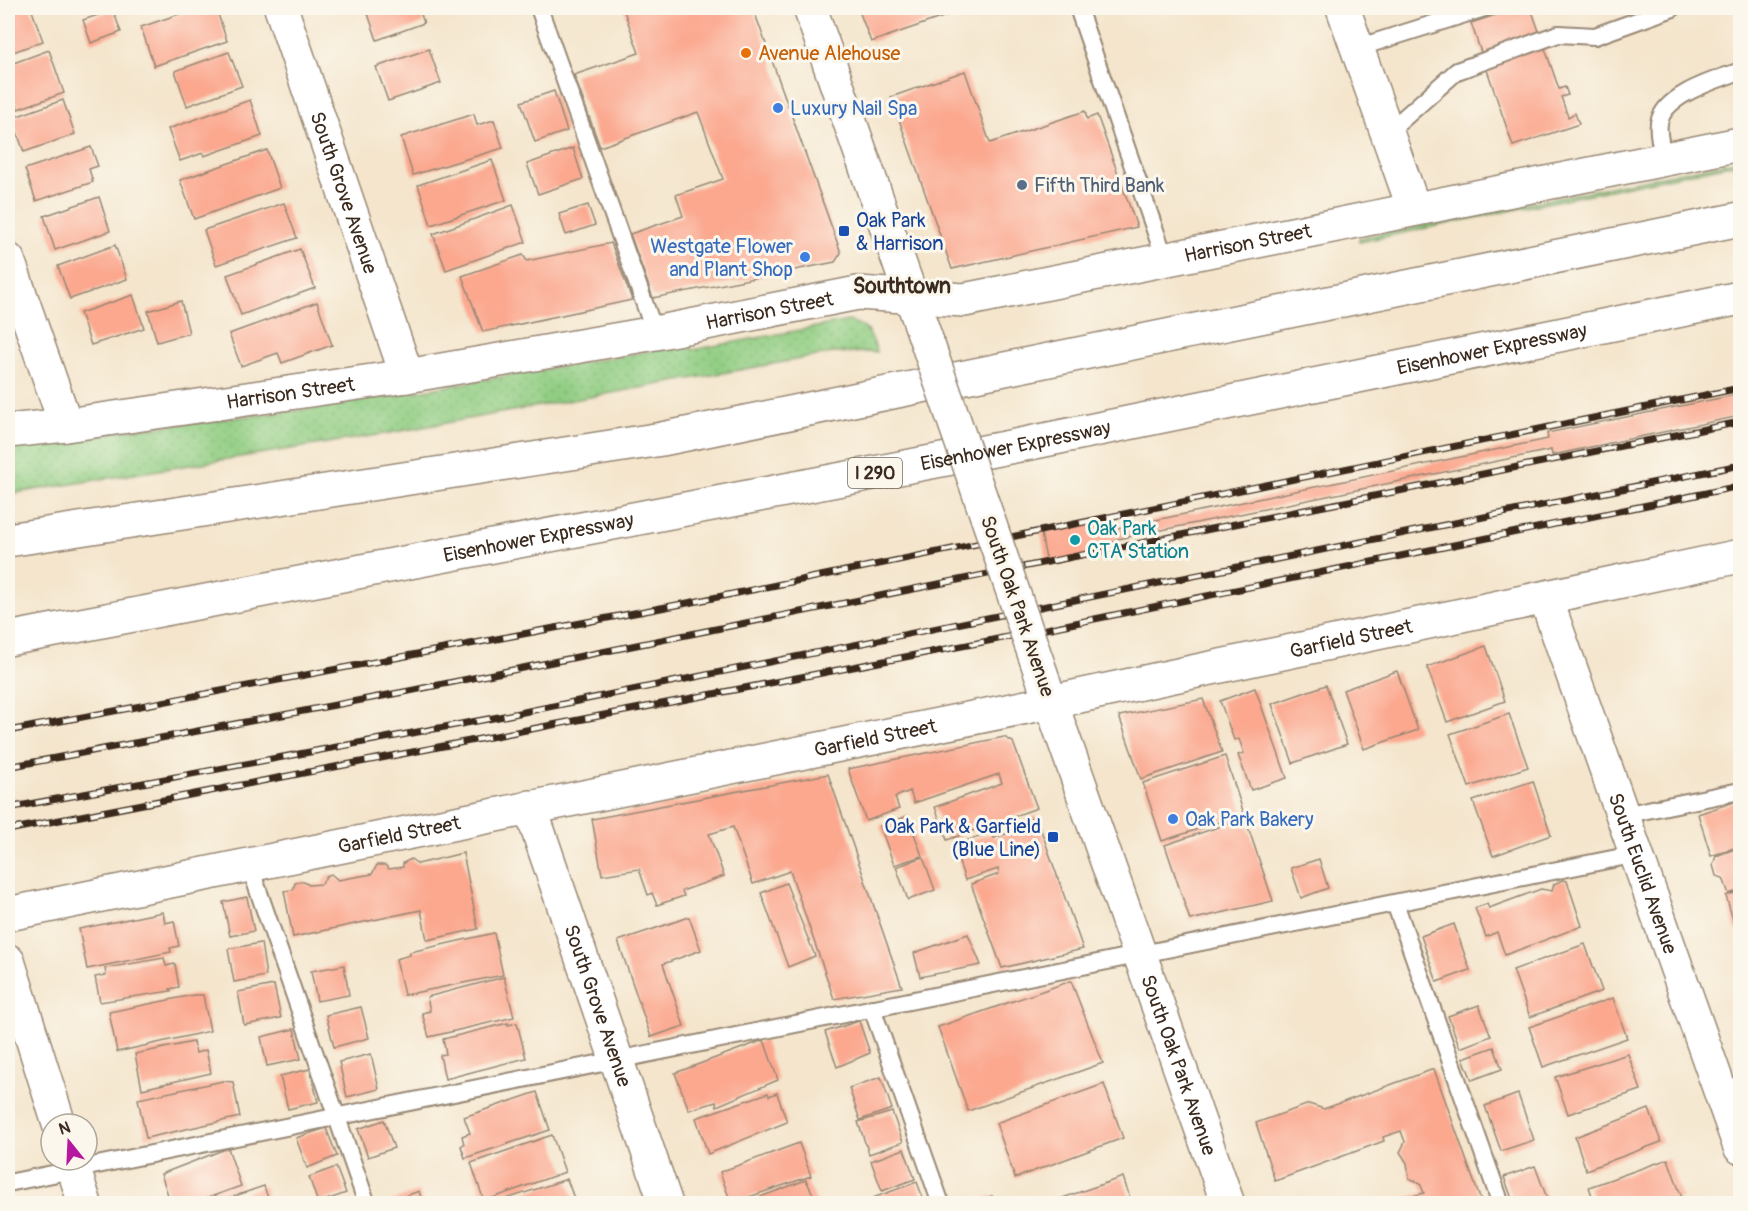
<svg xmlns="http://www.w3.org/2000/svg" width="1748" height="1211" viewBox="0 0 1748 1211" font-family="Pangolin,sans-serif">
	<defs>
		<pattern id="grass-dots" width="8" height="8" patternUnits="userSpaceOnUse" patternTransform="scale(1.5)"><rect width="8" height="8" fill="#91ce83"/><path d="M2 2h.1M6 6h.1" fill="none" stroke="#7eb171" stroke-width="1.8" stroke-linecap="round"/></pattern>
	</defs>
	<rect width="100%" height="100%" fill="#fbf7ec"/>
	<filter id="ink" filterUnits="userSpaceOnUse"><feTurbulence type="fractalNoise" baseFrequency=".0167" numOctaves="2"/><feDisplacementMap in="SourceGraphic" scale="12" xChannelSelector="R" yChannelSelector="G"/><feConvolveMatrix kernelMatrix="1 2 1 2 8 2 1 2 1" color-interpolation-filters="sRGB"/></filter>
	<filter id="wash" filterUnits="userSpaceOnUse"><feTurbulence type="fractalNoise" baseFrequency=".008" numOctaves="4" result="noise"/><feDisplacementMap in="SourceGraphic" scale="24" xChannelSelector="R" yChannelSelector="G"/><feGaussianBlur stdDeviation="1.35" result="paint"/><feColorMatrix in="noise" values="0 0 0 0 0 0 0 0 0 0 0 0 0 0 0 0 0 1.4 0 .05"/><feComposite in="paint" operator="in"/></filter>
	<g filter="url(#wash)">
		<rect width="100%" height="100%" fill="#f4e5cc"/>
		<g fill="url(#grass-dots)" stroke="#667c50" stroke-width="1.5">
			<path d="M1740,160V163L1359,242V238Z"/>
			<path d="M848,321C867,325 871,334 877,352L833,353L390,433L8,494V444L327,407L690,344L692,350Z"/>
		</g>
		<g id="blocks">
			<g fill="#fba88f">
				<path d="M16,8H31L43,41L8,54V11Z"/>
				<path d="M197,8H216L227,41L154,66L141,27Z"/>
				<path d="M366,8H419L424,23L377,40Z"/>
				<path d="M623,8H753L841,253L835,262L653,298L630,234L683,216L676,195L723,179L698,112L600,147L574,75L639,53Z"/>
				<path d="M858,8H969L871,42Z"/>
				<path d="M1517,8H1542L1532,11L1559,89L1565,87L1568,95L1561,97L1568,117L1575,113L1579,124L1513,146L1471,23Z"/>
				<path d="M113,10L121,32L91,43L83,20Z"/>
				<path d="M429,49L441,83L388,101L376,67Z"/>
				<path d="M49,50L64,93L18,109L8,79V65Z"/>
				<path d="M229,52L242,86L187,106L175,71Z"/>
				<path d="M965,71L990,143L1085,111L1087,119L1097,115L1137,227L952,269L891,97Z"/>
				<path d="M554,91L567,131L535,142L521,102Z"/>
				<path d="M63,100L75,134L24,152L12,118Z"/>
				<path d="M250,100L262,136L204,156L203,153L180,161L168,129Z"/>
				<path d="M474,114L477,125L494,120L503,148L413,175L401,137Z"/>
				<path d="M91,147L98,166L89,169L93,182L36,201L25,169Z"/>
				<path d="M573,148L583,179L538,194L527,164Z"/>
				<path d="M267,150L280,188L194,219L180,180Z"/>
				<path d="M492,160L506,200L431,225L418,185Z"/>
				<path d="M99,197L110,231L55,250L44,216Z"/>
				<path d="M284,203L297,238L216,265L204,230Z"/>
				<path d="M513,205L526,242L446,270L433,234Z"/>
				<path d="M588,205L595,225L566,235L559,214Z"/>
				<path d="M611,243L632,300L483,332L462,276L523,255L527,261Z"/>
				<path d="M115,245L127,279L70,299L58,266Z"/>
				<path d="M300,249L315,288L241,315L227,275Z"/>
				<path d="M133,295L144,328L91,345L80,313Z"/>
				<path d="M181,301L189,333L157,342L148,311Z"/>
				<path d="M317,302L332,345L282,363L278,353L241,366L229,334Z"/>
				<path d="M1740,394V416L1552,455L1551,450L1118,539L1109,545L1110,552L1047,565L1041,533L1104,520L1105,525L1117,528L1548,439L1547,433Z"/>
				<path d="M1486,646L1505,701L1447,722L1427,667Z"/>
				<path d="M1397,671L1418,730L1364,749L1343,690Z"/>
				<path d="M1326,685L1347,744L1293,763L1272,704Z"/>
				<path d="M1255,688L1287,778L1251,790L1238,755L1244,753L1239,739L1234,740L1220,701Z"/>
				<path d="M1203,699L1222,752L1141,779L1119,716Z"/>
				<path d="M1509,714L1528,767L1469,787L1450,734Z"/>
				<path d="M1004,737L1013,742L1037,808L947,840L935,807L1002,783L999,774L914,803L910,791L895,797L899,809L866,821L848,769Z"/>
				<path d="M1225,756L1244,814L1162,841L1143,783Z"/>
				<path d="M828,774L902,987L834,999L790,871L753,884L733,827L709,834L724,876L682,891L684,896L657,905L652,893L648,895L639,869L602,875L592,819Z"/>
				<path d="M1533,781L1551,835L1493,856L1473,801Z"/>
				<path d="M1740,800V846L1711,856L1698,814Z"/>
				<path d="M908,816L922,856L894,865L880,826Z"/>
				<path d="M1036,816L1083,949L1002,968L971,884L999,874L998,869L965,880L953,845L992,833L994,838L1014,831L1012,825Z"/>
				<path d="M1245,818L1273,901L1190,920L1165,845Z"/>
				<path d="M1740,847V890L1729,894L1723,878L1716,876L1713,865L1716,856Z"/>
				<path d="M463,853L478,929L427,940L421,910L293,937L284,891L293,890L295,883L302,881L309,885L322,884L326,876L331,874L338,880L372,874L377,865H385L389,869L403,867V863L411,859L418,864Z"/>
				<path d="M923,857L935,890L908,900L896,867Z"/>
				<path d="M1319,859L1328,888L1301,898L1291,868Z"/>
				<path d="M1563,880L1567,881L1582,926L1505,955L1497,932L1486,937L1475,908L1487,904L1489,908L1541,889L1552,891L1554,884Z"/>
				<path d="M786,883L815,956L788,967L761,893Z"/>
				<path d="M1740,891V929L1736,930L1726,896Z"/>
				<path d="M247,897L254,931L230,936L223,902Z"/>
				<path d="M163,912L165,923L174,921L179,946L170,948L171,952L87,969L79,929Z"/>
				<path d="M689,917L701,950L663,964L684,1026L651,1037L618,941Z"/>
				<path d="M1454,924L1470,970L1437,982L1421,936Z"/>
				<path d="M494,933L503,975L404,995L396,959L410,955V952Z"/>
				<path d="M968,934L981,965L920,977L914,953Z"/>
				<path d="M261,943L266,976L234,982L228,949Z"/>
				<path d="M1585,944L1602,991L1530,1017L1513,970Z"/>
				<path d="M164,958L166,966L175,964L179,987L170,989L171,991L100,1002L95,977L106,975L105,968Z"/>
				<path d="M344,965L349,995L317,1001L311,971Z"/>
				<path d="M504,977L514,1017L429,1037L422,1013L430,1011L427,997Z"/>
				<path d="M1071,981L1103,1063L968,1111L938,1027Z"/>
				<path d="M274,985L281,1018L244,1025L238,992Z"/>
				<path d="M193,995H203L210,1031L117,1052L109,1012Z"/>
				<path d="M1613,998L1627,1038L1543,1067L1529,1027Z"/>
				<path d="M1479,1005L1491,1036L1460,1048L1448,1016Z"/>
				<path d="M361,1007L369,1038L334,1047L326,1015Z"/>
				<path d="M859,1021L870,1053L837,1067L825,1032Z"/>
				<path d="M508,1023V1025L517,1023L526,1058L445,1079L440,1055L446,1054L443,1039Z"/>
				<path d="M294,1029L301,1059L267,1066L261,1037Z"/>
				<path d="M764,1040L778,1080L717,1106L716,1102L689,1110L675,1073Z"/>
				<path d="M193,1042L196,1053L206,1050L211,1073L142,1089L135,1054Z"/>
				<path d="M1494,1047L1502,1069L1472,1080L1463,1058Z"/>
				<path d="M371,1054L379,1089L347,1097L339,1062Z"/>
				<path d="M1628,1054L1641,1090L1568,1114L1555,1077Z"/>
				<path d="M310,1069L318,1102L288,1109L280,1076Z"/>
				<path d="M1434,1069L1482,1204H1382L1424,1193L1420,1183L1409,1178L1407,1163L1400,1152L1405,1142L1401,1131L1383,1137L1384,1141L1275,1181L1256,1123L1309,1104L1324,1109Z"/>
				<path d="M881,1077L892,1109L860,1120L849,1088Z"/>
				<path d="M223,1081L233,1082L240,1117L146,1138L138,1099Z"/>
				<path d="M1104,1084L1123,1138L1015,1178L996,1123Z"/>
				<path d="M537,1092L550,1130L465,1158L461,1146L464,1144L462,1136L470,1133L464,1117Z"/>
				<path d="M768,1093L769,1096L777,1093L787,1122L708,1154L696,1118Z"/>
				<path d="M1518,1094L1534,1140L1501,1151L1485,1106Z"/>
				<path d="M1649,1109L1661,1142L1586,1170L1575,1137Z"/>
				<path d="M892,1112L903,1142L869,1154L858,1122Z"/>
				<path d="M384,1120L394,1148L368,1157L358,1129Z"/>
				<path d="M326,1128L337,1156L307,1168L296,1138Z"/>
				<path d="M552,1135L565,1172L484,1201L471,1163Z"/>
				<path d="M799,1143L811,1176L731,1203L720,1172Z"/>
				<path d="M228,1148L241,1186L191,1204H171L161,1174Z"/>
				<path d="M904,1149L915,1179L882,1191L871,1161Z"/>
				<path d="M1668,1159L1682,1198L1667,1204H1595L1589,1187Z"/>
				<path d="M1535,1166L1547,1198L1531,1204H1514L1504,1177Z"/>
				<path d="M336,1167L346,1193L318,1203L309,1177Z"/>
				<path d="M1123,1177L1132,1204H1048V1203Z"/>
				<path d="M567,1179L576,1204H494V1203Z"/>
				<path d="M806,1180L818,1204H744V1203Z"/>
				<path d="M917,1182L925,1204H875L873,1198Z"/>
				<path d="M264,1186L270,1204H214V1203Z"/>
				<path d="M419,1191L423,1204H386V1203Z"/>
				<path d="M992,1196L995,1204H970V1203Z"/>
			</g>
		</g>
	</g>
	<g filter="url(#ink)">
		<use href="#blocks" fill-opacity="0" stroke="#988875" stroke-width="1.5"/>
		<g fill="none" stroke-linecap="round" stroke-linejoin="round">
			<g stroke="#988875" stroke-width="20">
				<g id="lane">
					<path d="M539,8L655,333"/>
					<path d="M1078,8L1165,259"/>
					<path d="M1357,48L1484,8"/>
					<path d="M1387,133L1457,71L1558,34L1595,36L1673,8"/>
					<path d="M1664,161C1662,149 1657,134 1659,123C1664,94 1717,80 1740,71"/>
					<path d="M1623,815L1740,791"/>
					<path d="M249,864L367,1204"/>
					<path d="M1395,903L1501,1204"/>
					<path d="M872,1008L941,1204"/>
					<path d="M8,1183L1637,854"/>
				</g>
			</g>
			<g stroke="#988875" stroke-width="36">
				<g id="street">
					<path id="s1" d="M281,8L407,376"/>
					<path d="M1343,8L1414,209"/>
					<path d="M8,260L66,425"/>
					<path id="s2" d="M8,431L66,425L407,376L655,333L858,293L964,300L1740,144"/>
					<path id="s3" d="M1546,599L1740,1147"/>
					<path id="s4" d="M530,807L666,1204"/>
					<path d="M8,961L59,1124"/>
					<path d="M71,1160L85,1204"/>
				</g>
			</g>
			<g stroke="#988875" stroke-width="36">
				<g id="secondary">
					<path d="M810,8L926,339"/>
					<path id="s5" d="M1044,683L1228,1204"/>
					<path id="s6" d="M8,914L1051,702L1740,556"/>
				</g>
			</g>
			<g stroke="#988875" stroke-width="36">
				<g id="highway">
					<path d="M8,540L662,439L1740,219"/>
					<path id="s7" d="M8,639L1030,443L1740,298"/>
				</g>
			</g>
			<use href="#lane" stroke="#fff" stroke-width="16"/>
			<use href="#street" stroke="#fff" stroke-width="33"/>
			<use href="#secondary" stroke="#fff" stroke-width="33"/>
			<use href="#highway" stroke="#fff" stroke-width="33"/>
			<g stroke="#3b2a1e" stroke-width="7">
				<g id="rail">
					<path d="M8,731L698,601L1740,388"/>
					<path d="M8,767L409,691L1740,422"/>
					<path d="M8,808L504,716L1740,465"/>
					<path d="M8,830L988,641L1740,486"/>
				</g>
			</g>
			<use href="#rail" stroke="#fbf7ec" stroke-width="4.5" stroke-dasharray="14" stroke-linecap="butt"/>
			<g stroke="#988875" stroke-width="36" stroke-linecap="butt">
				<path id="secondary-bridge" d="M926,339L1043,679"/>
			</g>
			<use href="#secondary-bridge" stroke="#fff" stroke-width="33"/>
		</g>
	</g>
	<circle fill="#e8710a" stroke="#fbf7ec" stroke-width="2" cx="746" cy="53" r="6"/>
	<g fill="#3f7fe0" stroke="#fbf7ec" stroke-width="2">
		<circle cx="778" cy="108" r="6"/>
		<circle cx="805" cy="257" r="6"/>
		<circle cx="1173" cy="819" r="6"/>
	</g>
	<circle fill="#5c6f8a" stroke="#fbf7ec" stroke-width="2" cx="1022" cy="185" r="6"/>
	<g fill="#1a4fb4" stroke="#fbf7ec" stroke-width="2">
		<rect x="838" y="225" width="12" height="12" rx="3"/>
		<rect x="1047" y="831" width="12" height="12" rx="3"/>
	</g>
	<circle fill="#0f9aa8" stroke="#fbf7ec" stroke-width="2" cx="1075" cy="540" r="6"/>
	<g text-anchor="middle" stroke-width="6" stroke-linejoin="round" paint-order="stroke">
		<rect fill="#fbf7ec" stroke="#75685c" stroke-width="1.5" x="848" y="458" width="54" height="30" rx="4.5"/>
		<g font-size="18" font-weight="bold" fill="#3b2a1e">
			<text x="875" y="479">I 290</text>
		</g>
		<g font-size="20" fill="#c56008" stroke="#fbf7ec" text-anchor="start">
			<text x="758" y="60">Avenue Alehouse</text>
		</g>
		<g font-size="20" fill="#366cbe" stroke="#fbf7ec" text-anchor="start">
			<text x="790" y="115">Luxury Nail Spa</text>
			<text x="793" y="253" text-anchor="end">Westgate Flower<tspan x="793" dy="23">and Plant Shop</tspan></text>
			<text x="1185" y="826">Oak Park Bakery</text>
		</g>
		<g font-size="20" fill="#4e5e75" stroke="#fbf7ec" text-anchor="start">
			<text x="1034" y="192">Fifth Third Bank</text>
		</g>
		<g font-size="20" fill="#3b2a1e" stroke="#fbf7ec">
			<text dy="7" stroke="none"><textPath href="#s1" startOffset="195">South Grove Avenue</textPath></text>
			<text dy="7" stroke="none"><textPath href="#s2" startOffset="1257">Harrison Street</textPath></text>
			<text dy="7" stroke="none"><textPath href="#s2" startOffset="771">Harrison Street</textPath></text>
			<text dy="7" stroke="none"><textPath href="#s7" startOffset="1512">Eisenhower Expressway</textPath></text>
			<text dy="7" stroke="none"><textPath href="#s2" startOffset="285">Harrison Street</textPath></text>
			<text dy="7" stroke="none"><textPath href="#s7" startOffset="1026">Eisenhower Expressway</textPath></text>
			<text dy="7" stroke="none"><textPath href="#s7" startOffset="540">Eisenhower Expressway</textPath></text>
			<text transform="translate(1018 606) rotate(71)" y="7">South Oak Park Avenue</text>
			<text dy="7" stroke="none"><textPath href="#s6" startOffset="1371">Garfield Street</textPath></text>
			<text dy="7" stroke="none"><textPath href="#s6" startOffset="885">Garfield Street</textPath></text>
			<text dy="7" stroke="none"><textPath href="#s6" startOffset="399">Garfield Street</textPath></text>
			<text dy="7" stroke="none"><textPath href="#s3" startOffset="291">South Euclid Avenue</textPath></text>
			<text dy="7" stroke="none"><textPath href="#s4" startOffset="210">South Grove Avenue</textPath></text>
			<text dy="7" stroke="none"><textPath href="#s5" startOffset="405">South Oak Park Avenue</textPath></text>
		</g>
		<g font-size="20" fill="#164399" stroke="#fbf7ec" text-anchor="start">
			<text x="856" y="227">Oak Park<tspan x="856" dy="23">&amp; Harrison</tspan></text>
			<text x="1041" y="833" text-anchor="end">Oak Park &amp; Garfield<tspan x="1041" dy="23">(Blue Line)</tspan></text>
		</g>
		<g font-size="20" fill="#0d838f" stroke="#fbf7ec" text-anchor="start">
			<text x="1087" y="535">Oak Park<tspan x="1087" dy="23">CTA Station</tspan></text>
		</g>
		<g font-size="21" font-weight="bold" fill="#3b2a1e" stroke="#fbf7ec">
			<text x="902" y="293">Southtown</text>
		</g>
	</g>
	<rect width="1748" height="1211" fill="none" stroke="#fbf7ec" stroke-width="30"/>
	<g transform="translate(69 1142) rotate(342)"><circle r="28" fill="#fbf7ec" stroke="#aea59a" stroke-width="1.5"/>
	<path d="M0-4.5L10 22L0 15L-10 22Z" fill="#b5179e"/>
	<text y="-9" font-size="16" font-weight="bold" text-anchor="middle" fill="#3b2a1e">N</text>
	</g>
</svg>
